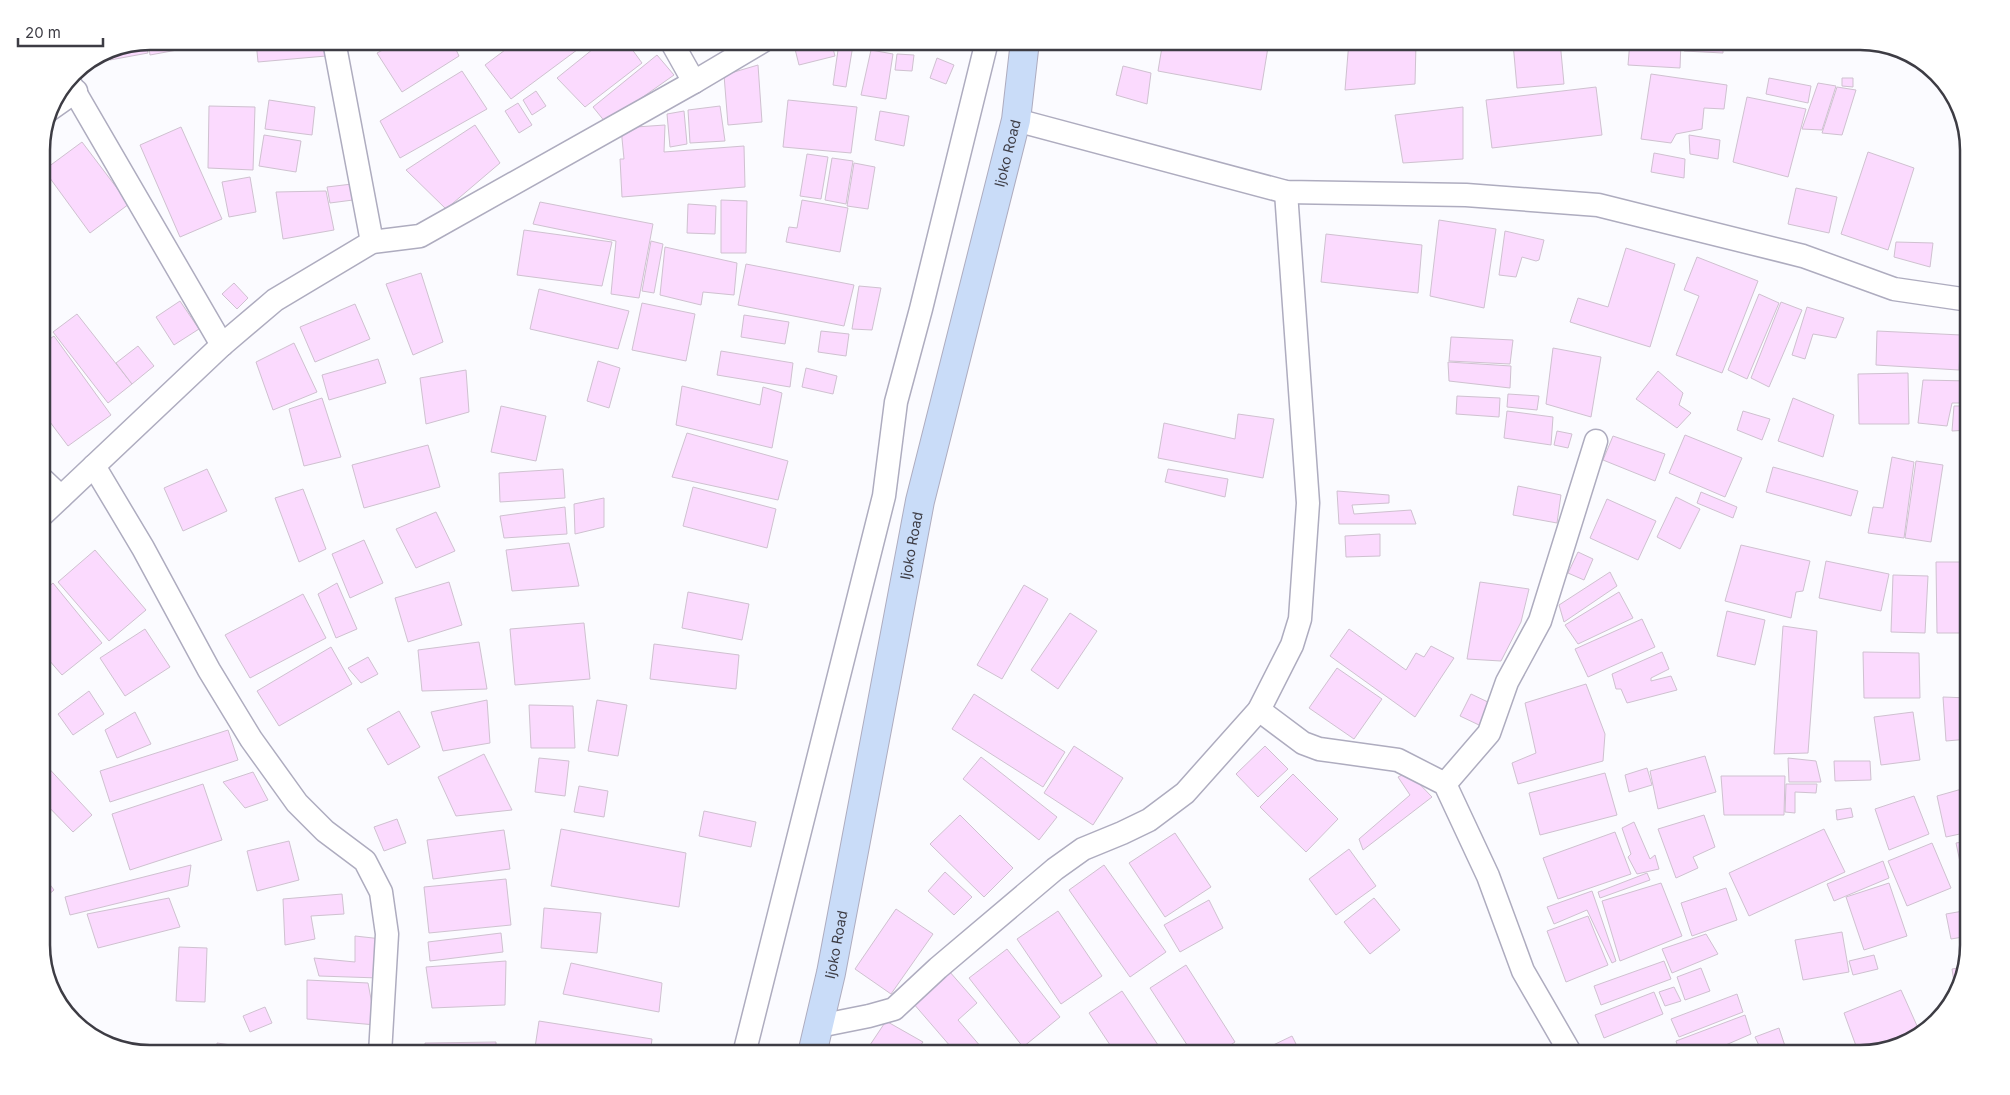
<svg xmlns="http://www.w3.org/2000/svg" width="2010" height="1095" viewBox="0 0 2010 1095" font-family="Inter,sans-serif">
	<rect width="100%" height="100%" fill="#fbfbff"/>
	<g fill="#fbdafe" stroke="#cfc1d0">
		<path d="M187,41L188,48L150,55L148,42Z"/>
		<path d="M189,41H214V44L191,50Z"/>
		<path d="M256,41H278V43L325,48L326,56L258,62Z"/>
		<path d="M400,41H452L459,56L402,92L377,53Z"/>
		<path d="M517,41H589L511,99L485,65Z"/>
		<path d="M603,41H626L642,63L585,107L557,78Z"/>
		<path d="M793,41H831L835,56L799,65Z"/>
		<path d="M873,41H895L894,49L873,46Z"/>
		<path d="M1163,41H1269L1261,90L1158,71Z"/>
		<path d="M1349,41H1388V46L1416,43L1415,84L1345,90Z"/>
		<path d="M1533,41H1560L1564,84L1517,88L1513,43Z"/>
		<path d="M1630,41H1681L1680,68L1628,65Z"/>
		<path d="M1685,41H1723V53L1684,51Z"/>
		<path d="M146,42L148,53L110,60L108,49Z"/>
		<path d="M839,43L853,45L846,87L833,85Z"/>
		<path d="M871,50L893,54L886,99L861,95Z"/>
		<path d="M897,54L914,55L912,71L895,70Z"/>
		<path d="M657,55L674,75L606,123L593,107Z"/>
		<path d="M937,58L954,65L946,84L930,78Z"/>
		<path d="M758,65L762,122L728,125L724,75Z"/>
		<path d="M1123,66L1151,73L1147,104L1116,95Z"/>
		<path d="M462,71L487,109L400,158L380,121Z"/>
		<path d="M1651,74L1727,85L1724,109L1704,108L1702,129L1676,134L1671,143L1641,139Z"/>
		<path d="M1769,78L1811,86L1808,103L1766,94Z"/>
		<path d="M1842,78H1853V87L1842,86Z"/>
		<path d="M1818,83L1836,86L1822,130L1802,129Z"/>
		<path d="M1596,87L1602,135L1492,148L1486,100Z"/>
		<path d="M1837,87L1856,90L1842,135L1822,133Z"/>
		<path d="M536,91L546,106L532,115L523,100Z"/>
		<path d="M1747,97L1806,109L1788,177L1733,162Z"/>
		<path d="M269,100L315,107L312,135L265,129Z"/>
		<path d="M788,100L857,107L851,153L783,147Z"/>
		<path d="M518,103L532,125L519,133L505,111Z"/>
		<path d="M209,106L255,107L253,170L208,168Z"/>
		<path d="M720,106L725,141L690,143L688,110Z"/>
		<path d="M1463,107V159L1403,163L1395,115Z"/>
		<path d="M684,111L687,144L670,147L667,114Z"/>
		<path d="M880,111L909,116L904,146L875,140Z"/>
		<path d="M475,125L500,163L446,209L406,170Z"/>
		<path d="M665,125L664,152L744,146L745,187L622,197L620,159H624L621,128Z"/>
		<path d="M181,127L222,219L180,237L140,145Z"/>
		<path d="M264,135L301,141L296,172L259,166Z"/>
		<path d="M1689,135L1720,140L1718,159L1690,154Z"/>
		<path d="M82,142L129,204L90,233L44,170Z"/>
		<path d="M1868,152L1914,168L1888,250L1841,234Z"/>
		<path d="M1654,153L1685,159L1684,178L1651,172Z"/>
		<path d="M807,154L828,157L821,199L800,196Z"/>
		<path d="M832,158L853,161L846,204L825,200Z"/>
		<path d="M854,163L875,167L868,209L847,206Z"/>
		<path d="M250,177L256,212L229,217L222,182Z"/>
		<path d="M352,184L353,200L330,203L327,187Z"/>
		<path d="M1796,188L1837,197L1829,233L1788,224Z"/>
		<path d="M326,191L334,230L283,239L276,192Z"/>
		<path d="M721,200L747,201L746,253H721Z"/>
		<path d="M802,200L848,208L840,252L786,242L789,227L797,228Z"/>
		<path d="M540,202L653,224L639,298L611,294L616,241L533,224Z"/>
		<path d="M688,204L716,206L715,234L687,233Z"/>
		<path d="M1439,220L1496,229L1484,308L1430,296Z"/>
		<path d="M524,230L612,242L602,286L517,275Z"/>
		<path d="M1505,231L1544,240L1539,260L1536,261L1522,257L1516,277L1499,275Z"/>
		<path d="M1326,234L1422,245L1418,293L1321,282Z"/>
		<path d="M651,241L663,244L654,293L642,291Z"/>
		<path d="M1896,242L1933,243L1930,267L1894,257Z"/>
		<path d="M665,247L737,263L734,295L703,292L701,305L660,295Z"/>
		<path d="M1626,248L1675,264L1650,347L1570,322L1578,298L1608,307Z"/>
		<path d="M1697,257L1758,281L1722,373L1676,355L1699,296L1684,290Z"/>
		<path d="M746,264L854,285L844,326L738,305Z"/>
		<path d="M421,273L443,342L413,355L386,284Z"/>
		<path d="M234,283L248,298L237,309L222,294Z"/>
		<path d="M859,286L881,288L872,330L852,329Z"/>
		<path d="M539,289L629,311L618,349L530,329Z"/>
		<path d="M1759,294L1779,303L1747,379L1728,370Z"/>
		<path d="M180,301L199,329L174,345L156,317Z"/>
		<path d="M1781,302L1802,310L1769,387L1751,378Z"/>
		<path d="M642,303L695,314L686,361L632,350Z"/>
		<path d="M355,304L370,339L315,362L300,327Z"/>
		<path d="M1807,307L1844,318L1836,338L1813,334L1805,359L1792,355Z"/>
		<path d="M77,314L132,384L108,403L53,332Z"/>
		<path d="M744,315L789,322L785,344L741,337Z"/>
		<path d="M821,331L849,334L846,356L818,352Z"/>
		<path d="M1877,331L1961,335L1959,370L1876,365Z"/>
		<path d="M1968,334H1969V365L1964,351Z"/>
		<path d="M54,336L111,415L68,446L41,410V345Z"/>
		<path d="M1451,337L1513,340L1510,364L1449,361Z"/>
		<path d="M294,343L317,392L273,410L256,362Z"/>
		<path d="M138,346L154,366L132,384L116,363Z"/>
		<path d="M1553,348L1601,357L1591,417L1546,404Z"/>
		<path d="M721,351L793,363L790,387L717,375Z"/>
		<path d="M378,359L386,383L329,400L322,375Z"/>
		<path d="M598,361L620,368L609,408L587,401Z"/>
		<path d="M1448,362L1511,366L1510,388L1449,381Z"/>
		<path d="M806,368L837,376L833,394L802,387Z"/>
		<path d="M466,370L469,412L426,424L420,378Z"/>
		<path d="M1658,371L1683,393L1679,405L1691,413L1677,428L1636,399Z"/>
		<path d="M1908,373L1909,424H1859L1858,374Z"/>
		<path d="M1923,380L1969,381V403H1952L1947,426L1918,423Z"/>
		<path d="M682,386L760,405L763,387L782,393L772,448L676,425Z"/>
		<path d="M1508,394L1539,396L1537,410L1507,407Z"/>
		<path d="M1457,396L1500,398L1499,417L1456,414Z"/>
		<path d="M322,398L341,457L304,466L289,409Z"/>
		<path d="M1793,398L1834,415L1823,457L1778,441Z"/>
		<path d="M501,406L546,416L536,461L491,452Z"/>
		<path d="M1954,406H1969V430L1952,431Z"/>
		<path d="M1507,411L1553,417L1551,445L1504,438Z"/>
		<path d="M1743,411L1770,419L1762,440L1737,430Z"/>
		<path d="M1238,414L1274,419L1263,478L1158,458L1164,423L1235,439Z"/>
		<path d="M1557,431L1572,434L1568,448L1554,445Z"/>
		<path d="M687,433L788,461L778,500L672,477Z"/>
		<path d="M1685,435L1742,458L1725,497L1669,473Z"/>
		<path d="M1613,436L1665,454L1655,481L1603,460Z"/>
		<path d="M428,445L440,487L364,508L352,465Z"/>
		<path d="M1892,457L1914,462L1904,538L1868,533L1873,507L1883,508Z"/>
		<path d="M1916,461L1943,465L1931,542L1905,538Z"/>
		<path d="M1773,467L1858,491L1851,516L1766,492Z"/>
		<path d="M207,469L227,511L183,531L164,488Z"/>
		<path d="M563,469L565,498L500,502L499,473Z"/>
		<path d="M1168,469L1228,479L1225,497L1165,482Z"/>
		<path d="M1518,486L1561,495L1557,523L1513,515Z"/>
		<path d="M693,487L776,509L767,548L683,526Z"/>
		<path d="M303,489L326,549L299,562L275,498Z"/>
		<path d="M1337,491L1389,495V503L1352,505L1354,514L1411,510L1416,524H1339Z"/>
		<path d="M1701,492L1737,507L1733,518L1697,503Z"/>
		<path d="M1676,497L1700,509L1680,549L1657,537Z"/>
		<path d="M604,498V527L575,534L574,504Z"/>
		<path d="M1607,499L1656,521L1638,560L1590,538Z"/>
		<path d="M565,507L567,534L504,538L500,516Z"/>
		<path d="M436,512L455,551L416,568L396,529Z"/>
		<path d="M1380,534V556L1346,557L1345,536Z"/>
		<path d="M364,540L383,583L350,598L332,554Z"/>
		<path d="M569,543L579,586L512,591L506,550Z"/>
		<path d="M1741,545L1810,561L1803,591L1796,592L1791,618L1725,601Z"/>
		<path d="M95,550L146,610L109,641L58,582Z"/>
		<path d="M1578,552L1593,559L1584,580L1568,573Z"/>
		<path d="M1826,561L1889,574L1881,611L1819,598Z"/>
		<path d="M1936,562H1961L1962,633H1937Z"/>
		<path d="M1969,564V628H1967Z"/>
		<path d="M1610,572L1617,586L1564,622L1559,605Z"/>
		<path d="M1893,575L1928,576L1925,633L1891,632Z"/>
		<path d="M449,582L462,625L408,642L395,598Z"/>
		<path d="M1480,582L1529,589L1521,622L1501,661L1467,659Z"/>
		<path d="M53,583L102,643L62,675L41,651V593Z"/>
		<path d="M337,583L357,629L336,638L318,594Z"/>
		<path d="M1024,585L1048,599L1002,679L977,665Z"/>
		<path d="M688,592L749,604L742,640L682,628Z"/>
		<path d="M1619,592L1633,618L1578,644L1565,625Z"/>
		<path d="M303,594L326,638L250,678L225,635Z"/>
		<path d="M1727,611L1765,620L1755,665L1717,656Z"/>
		<path d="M1070,613L1097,631L1058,689L1031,670Z"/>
		<path d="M1642,619L1655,647L1588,677L1575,649Z"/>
		<path d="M584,623L590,679L515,685L510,629Z"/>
		<path d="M1783,626L1817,631L1808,753L1774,754Z"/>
		<path d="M145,629L170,667L125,696L100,658Z"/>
		<path d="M1349,629L1406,670L1416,653L1424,657L1431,646L1454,658L1415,717L1330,656Z"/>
		<path d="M479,642L487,689L422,691L418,650Z"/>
		<path d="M654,644L739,655L736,689L650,679Z"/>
		<path d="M331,647L352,684L279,726L257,691Z"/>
		<path d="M1662,652L1669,669L1651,678V681L1671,676L1677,690L1627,703L1621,689H1616L1612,674Z"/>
		<path d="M1863,652L1919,653L1920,698H1864Z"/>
		<path d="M368,657L378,674L361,683L348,668Z"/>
		<path d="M1337,668L1382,699L1354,739L1309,708Z"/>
		<path d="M1586,684L1605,734L1603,761L1518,784L1512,763L1536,753L1525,703Z"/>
		<path d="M89,691L104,714L73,735L58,714Z"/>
		<path d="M974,694L1065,752L1043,787L952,729Z"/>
		<path d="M1471,694L1490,703L1479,725L1460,716Z"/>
		<path d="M1943,697L1969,698V739L1946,741Z"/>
		<path d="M487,700L490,743L443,751L431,712Z"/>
		<path d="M597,700L627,705L618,756L588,751Z"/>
		<path d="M529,705L573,706L575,748H531Z"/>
		<path d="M399,711L420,747L388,765L367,729Z"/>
		<path d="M135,712L151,744L117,758L105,730Z"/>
		<path d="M1913,712L1920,760L1881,765L1874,717Z"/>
		<path d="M228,730L238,760L110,802L100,771Z"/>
		<path d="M1074,746L1123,778L1093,825L1044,793Z"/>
		<path d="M1265,746L1288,769L1258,797L1236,774Z"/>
		<path d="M484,754L512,810L456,816L438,777Z"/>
		<path d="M1705,756L1716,792L1658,809L1650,771Z"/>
		<path d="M981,757L1057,817L1039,840L963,779Z"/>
		<path d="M539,758L569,761L565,796L535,792Z"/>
		<path d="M1788,758L1816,761L1821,782H1789Z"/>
		<path d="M1834,761H1870L1871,780L1835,781Z"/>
		<path d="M43,762L92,815L73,832L41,799Z"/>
		<path d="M1647,768L1652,785L1629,792L1625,775Z"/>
		<path d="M253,772L268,800L245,808L223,782Z"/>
		<path d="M1408,772L1432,797L1363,850L1359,839L1410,795L1398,777Z"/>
		<path d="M1605,773L1617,815L1540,835L1529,793Z"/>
		<path d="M1293,774L1338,819L1306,852L1260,807Z"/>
		<path d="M1721,776H1785L1784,815H1724Z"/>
		<path d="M203,784L222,840L130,870L112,814Z"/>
		<path d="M1786,784H1817L1816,793L1795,792V813L1785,812Z"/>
		<path d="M579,786L608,791L604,817L574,812Z"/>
		<path d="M1969,787V832L1946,837L1937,796Z"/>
		<path d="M1914,796L1929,834L1889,850L1875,809Z"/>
		<path d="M1851,808L1853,817L1837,820L1836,810Z"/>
		<path d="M704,811L756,822L751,847L699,836Z"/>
		<path d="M960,815L1013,868L984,897L930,844Z"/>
		<path d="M1704,815L1715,847L1693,857L1698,868L1676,878L1658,829Z"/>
		<path d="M397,819L406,843L384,851L374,827Z"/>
		<path d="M1634,822L1650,859L1655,855L1659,869L1637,874L1628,857L1631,854L1622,828Z"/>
		<path d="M561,829L686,853L679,907L551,886Z"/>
		<path d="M1824,829L1845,872L1749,916L1729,873Z"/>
		<path d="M504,830L510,869L433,879L427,840Z"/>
		<path d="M1615,832L1631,874L1558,899L1543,858Z"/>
		<path d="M1175,833L1211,887L1165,917L1129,863Z"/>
		<path d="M289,841L299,880L257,891L247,851Z"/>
		<path d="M1969,841V875L1963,876L1956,843Z"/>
		<path d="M1932,843L1951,888L1907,906L1888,861Z"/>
		<path d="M1349,849L1376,886L1336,915L1309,879Z"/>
		<path d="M1883,861L1889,878L1834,901L1827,884Z"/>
		<path d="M191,865L188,886L70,915L65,897Z"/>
		<path d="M1104,865L1166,952L1130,977L1069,890Z"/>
		<path d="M945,872L972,897L954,915L928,891Z"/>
		<path d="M1647,873L1650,880L1600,898L1598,892Z"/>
		<path d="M42,874L54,890L42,900Z"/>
		<path d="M506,879L511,925L429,933L424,887Z"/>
		<path d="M1661,883L1682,936L1620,961L1602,901Z"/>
		<path d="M1889,883L1907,936L1864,950L1846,897Z"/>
		<path d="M1726,888L1737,920L1692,936L1681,903Z"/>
		<path d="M1592,891L1616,961L1612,963L1587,910L1554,924L1547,907Z"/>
		<path d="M342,894L344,914L311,916L315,939L285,945L283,899Z"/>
		<path d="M169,898L180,927L98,948L87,914Z"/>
		<path d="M1374,898L1400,930L1370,954L1344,922Z"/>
		<path d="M1209,900L1223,928L1180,952L1164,925Z"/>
		<path d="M544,908L601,913L597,953L541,948Z"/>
		<path d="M896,909L933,934L891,994L855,969Z"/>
		<path d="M1969,910V936L1951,939L1946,914Z"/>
		<path d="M1058,911L1102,976L1061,1004L1017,939Z"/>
		<path d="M1588,916L1608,965L1566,982L1547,931Z"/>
		<path d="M1842,932L1849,972L1803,980L1795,940Z"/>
		<path d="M501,933L503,952L430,961L428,942Z"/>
		<path d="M1706,934L1718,954L1672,973L1662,949Z"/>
		<path d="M355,936L382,939L379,978L319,976L314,958L355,962Z"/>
		<path d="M179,947L207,948L205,1002L176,1001Z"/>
		<path d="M1007,949L1060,1017L1023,1047L969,978Z"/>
		<path d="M1874,955L1878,969L1853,975L1849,961Z"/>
		<path d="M506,961L505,1005L432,1008L426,967Z"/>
		<path d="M1664,961L1671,979L1601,1005L1594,986Z"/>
		<path d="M571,963L662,983L659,1012L563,994Z"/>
		<path d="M1186,965L1235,1042L1217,1054H1193L1150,988Z"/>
		<path d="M1964,967L1957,994L1956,995L1952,969Z"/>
		<path d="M1701,968L1710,991L1685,1000L1677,977Z"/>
		<path d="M949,971L977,1003L958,1020L987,1054H957L913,1003Z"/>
		<path d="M307,980L368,983L376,1025L307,1019Z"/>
		<path d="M1674,987L1681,1001L1665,1006L1659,992Z"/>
		<path d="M1901,990L1918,1028L1859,1054L1844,1013Z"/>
		<path d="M1122,991L1164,1054H1116L1089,1013Z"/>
		<path d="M1654,992L1663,1014L1604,1038L1595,1015Z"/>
		<path d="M1737,994L1743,1012L1679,1037L1671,1019Z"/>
		<path d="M265,1007L272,1023L250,1032L243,1016Z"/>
		<path d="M1745,1015L1751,1034L1705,1054H1680L1676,1041Z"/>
		<path d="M539,1021L652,1039L650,1054H534Z"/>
		<path d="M886,1021L923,1042L914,1054H871L866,1051Z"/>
		<path d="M1779,1028L1787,1052L1763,1054L1755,1037Z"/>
		<path d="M1292,1036L1301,1054H1270L1267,1048Z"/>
		<path d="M496,1042V1054H425V1043Z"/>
		<path d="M217,1043L282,1052V1054H217Z"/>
	</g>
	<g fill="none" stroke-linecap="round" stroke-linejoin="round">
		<g stroke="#aeacbf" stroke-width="25">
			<g id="minor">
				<path d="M334,41L372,242"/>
				<path d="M671,41L694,82"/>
				<path d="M68,80L222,345"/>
				<path d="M49,110L76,91"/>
				<path d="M1016,120L1286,192L1466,195L1598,205L1803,256L1894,289L1969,300"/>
				<path d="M94,466L143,548L209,670L251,739L297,803L325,831L365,861L381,892L387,934L380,1054"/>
				<path d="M41,478L61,497"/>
				<path d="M41,516L222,345L275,300L372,242L420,236L694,82L763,41"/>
				<path d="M1259,710L1303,743L1319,749L1398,760L1445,784L1488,876L1523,971L1571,1054"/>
				<path d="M1445,784L1489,733L1507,682L1540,621L1596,441"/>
				<path d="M819,1026L869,1016L894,1009L938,968L1055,869L1083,849L1122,833L1149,820L1185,793L1259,710L1292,645L1300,619L1308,503L1286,192"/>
				<path d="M744,1054L884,496L896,402L921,309L987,41"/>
			</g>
		</g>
		<g stroke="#aeacbf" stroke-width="30">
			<g id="secondary">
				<path id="s1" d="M812,1054L831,973L920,501L1016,120L1025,41"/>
			</g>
		</g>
		<use href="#minor" stroke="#fff" stroke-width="22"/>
		<use href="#secondary" stroke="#c9dcf8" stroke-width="28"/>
	</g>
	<g text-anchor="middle" stroke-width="4" stroke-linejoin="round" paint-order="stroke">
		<g font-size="14" fill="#3d3c44" stroke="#fff">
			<text dy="5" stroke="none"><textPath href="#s1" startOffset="922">Ijoko Road</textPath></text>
			<text dy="5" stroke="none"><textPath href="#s1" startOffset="518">Ijoko Road</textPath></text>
			<text dy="5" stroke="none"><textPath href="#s1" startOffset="112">Ijoko Road</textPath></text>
		</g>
	</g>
	<path d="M0 0H2010V1095H0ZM150 50H1860A100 100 0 0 1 1960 150V945A100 100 0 0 1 1860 1045H150A100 100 0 0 1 50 945V150A100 100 0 0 1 150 50Z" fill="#fff" fill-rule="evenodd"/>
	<path fill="none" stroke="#3d3c44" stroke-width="2.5" d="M150 50H1860A100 100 0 0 1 1960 150V945A100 100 0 0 1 1860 1045H150A100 100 0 0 1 50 945V150A100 100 0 0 1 150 50Z"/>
	<path d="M18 38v8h85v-8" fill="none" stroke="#3d3c44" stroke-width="2.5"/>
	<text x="25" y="38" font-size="15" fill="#3d3c44" stroke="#ffffff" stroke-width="4" paint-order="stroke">20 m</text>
</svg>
